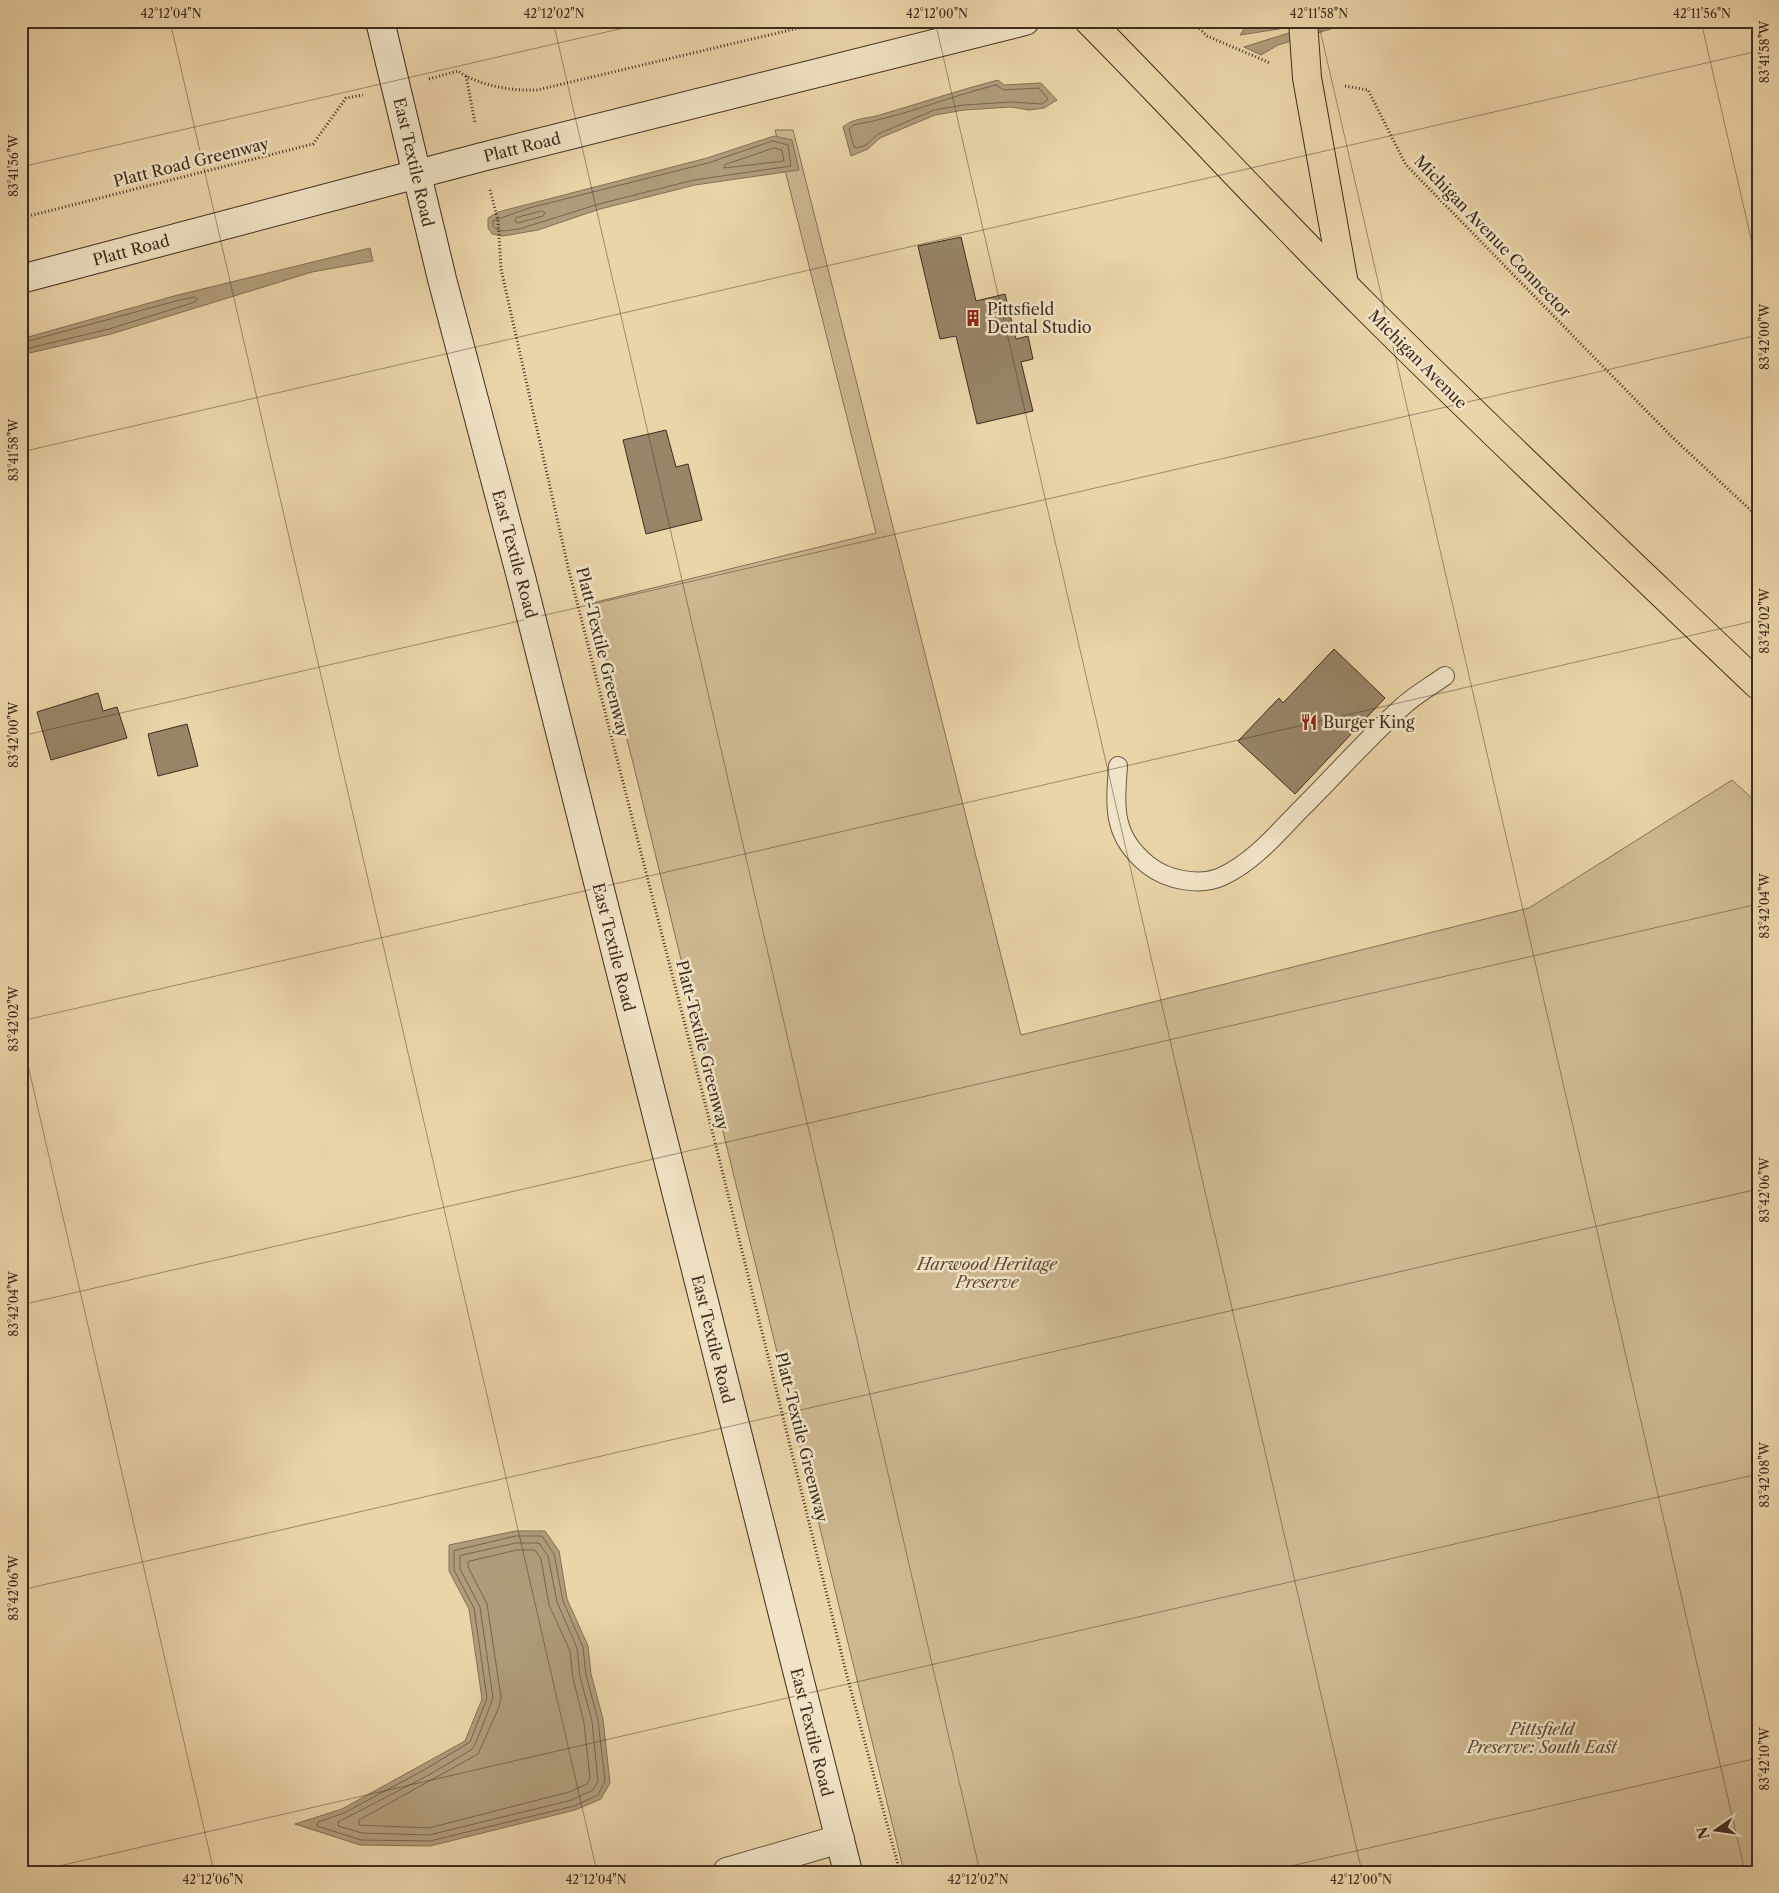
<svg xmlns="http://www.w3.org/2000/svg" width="1779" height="1893" viewBox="0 0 1779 1893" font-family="'Libre Caslon Text',serif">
	<rect width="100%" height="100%" fill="#ead5a8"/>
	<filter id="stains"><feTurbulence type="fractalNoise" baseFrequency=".004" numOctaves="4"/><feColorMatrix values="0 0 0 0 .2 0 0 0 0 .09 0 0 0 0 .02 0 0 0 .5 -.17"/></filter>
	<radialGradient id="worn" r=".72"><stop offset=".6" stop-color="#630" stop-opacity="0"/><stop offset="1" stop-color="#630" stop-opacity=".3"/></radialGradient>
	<path fill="#cdb891" stroke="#867259" d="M775,130H793L1021,1035L1529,908L1732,780L1758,804V1872H904L633,763L592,603L876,533Z"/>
	<g fill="#b09c7a" stroke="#836f56">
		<path d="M1278,21H1357L1278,45L1261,55L1244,47L1324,22L1240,35L1246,26Z"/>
		<path d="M998,80L1004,85L1041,83L1057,100L1044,108L1029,110L1011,107L964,110L935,115L880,138L868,149L851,156L843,127C854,117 869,119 883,114C921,103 959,90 998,80Z"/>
		<path d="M774,136L792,140L799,170L695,185L600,209L538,230L503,236L492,234L488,228V218L498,212L707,158Z"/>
		<path d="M370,248L373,261L312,272L111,334L21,355V339L174,296Z"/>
		<path d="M515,1531H545L559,1551L567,1599L588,1646L591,1674L603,1719L610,1783L601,1799L575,1810L430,1846L360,1845L295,1824L342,1809L465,1741L482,1699L469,1609L449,1571V1545Z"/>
	</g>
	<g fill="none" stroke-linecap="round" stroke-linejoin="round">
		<g stroke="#78644e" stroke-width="1">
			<path d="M996,85L1004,90L1039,88L1048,99L1042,104L1011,102L964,105L934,110L878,134L866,145L857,148L854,147L849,129L853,125C902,117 947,97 996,85Z"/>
			<path d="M773,141L788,145L791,166L694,180L599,204L519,229L503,231L496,229L493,226V221L529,208L708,163Z"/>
			<path d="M774,148L782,150L784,161L724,168L725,165Z"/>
			<path d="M542,211L545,213L543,216L518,223L515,221L516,218Z"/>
			<path d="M21,343L176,301L194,297L197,299L195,302L109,329L21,350"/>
			<path d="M516,1536H542L554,1554L563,1601L583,1647L586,1675L598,1720L605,1781L598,1795L574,1806L430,1841L361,1840L317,1826L318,1822L344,1813L424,1770L470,1742L487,1698L474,1608L454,1570V1551Z"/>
			<path d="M516,1543H539L548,1556L557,1602L577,1648L580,1677L592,1721L598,1781L593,1790L572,1800L429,1835L362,1833L338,1826V1822L427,1776L471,1750L475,1745L493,1698L480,1607L460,1569V1556Z"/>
			<path d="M517,1550H535L541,1559L549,1605L570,1651L573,1678L584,1723L590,1778L587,1784L569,1792L429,1828L359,1825V1820L478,1754L499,1707L501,1697L487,1604L468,1567V1562Z"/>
		</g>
	</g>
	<g fill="#988467" stroke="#3f2c21">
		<path d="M961,237L976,301L1005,294L1016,339L1028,336L1033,359L1021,362L1033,411L977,424L956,336L940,339L918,246Z"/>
		<path d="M666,430L676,467L688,464L702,520L646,534L623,440Z"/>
		<path d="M1334,649L1385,698L1295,794L1238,741L1279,698L1283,703Z"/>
		<path d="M98,693L103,711L117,707L127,738L51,760L37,712Z"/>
		<path d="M187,724L198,766L158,776L148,734Z"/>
	</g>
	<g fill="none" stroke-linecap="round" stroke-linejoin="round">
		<g stroke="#6a5643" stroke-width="20">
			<path id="service" d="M1118,766C1115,808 1112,836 1148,865C1167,880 1200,887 1223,876C1255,861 1279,831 1303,807C1336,774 1368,738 1402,707C1415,695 1431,686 1445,676"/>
		</g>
		<g stroke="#6a5643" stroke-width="30">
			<path id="minor" d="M727,1872L840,1839"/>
		</g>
		<g stroke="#3f2c21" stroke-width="30">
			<g id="secondary">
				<path d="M380,21L442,279L521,577L848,1872"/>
				<path d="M21,279L482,157L1025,21"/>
			</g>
		</g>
		<g stroke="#3f2c21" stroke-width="30">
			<g id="trunk">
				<path d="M1089,21C1181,114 1270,211 1363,304C1492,433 1626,559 1758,685"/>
				<path d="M1303,21L1307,78L1344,284"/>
			</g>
		</g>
		<g stroke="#3f2c21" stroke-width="3" stroke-dasharray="1 2.5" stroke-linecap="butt">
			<path d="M1192,21L1207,36L1270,63"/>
			<path d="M466,76L475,123"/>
			<path d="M429,79L458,71C479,86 512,91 537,90L828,21"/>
			<path d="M1345,86L1368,90L1406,165L1672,437L1758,517"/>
			<path d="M490,190L498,220L501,269L568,567L718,1154L847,1676L900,1872"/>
			<path d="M21,218L313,144L346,98L363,95"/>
		</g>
		<use href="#service" stroke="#f1e4c6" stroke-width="18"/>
		<use href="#minor" stroke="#f1e4c6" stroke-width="28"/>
		<use href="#secondary" stroke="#f1e4c6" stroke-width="28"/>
		<use href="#trunk" stroke="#ead5a8" stroke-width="28"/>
	</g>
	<path fill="none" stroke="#3f2c21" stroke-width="1" stroke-opacity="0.45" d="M170,21L597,1872M553,21L980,1872M935,21L1362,1872M1318,21L1745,1872M1701,21L1758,269M21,167L654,21M21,452L1758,51M21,736L1758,335M21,1021L1758,620M21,1035L214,1872M21,1305L1758,904M21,1590L1758,1189M33,1872L1758,1474M1265,1872L1758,1758"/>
	<defs>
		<g id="building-bare" transform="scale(1.35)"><path d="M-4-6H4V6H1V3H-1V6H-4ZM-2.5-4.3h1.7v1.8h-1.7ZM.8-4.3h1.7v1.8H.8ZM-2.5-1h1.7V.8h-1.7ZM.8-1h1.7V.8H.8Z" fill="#8f2418" stroke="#f1e4c6" stroke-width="2.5" paint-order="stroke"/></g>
		<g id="restaurant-bare" transform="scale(1.35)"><path d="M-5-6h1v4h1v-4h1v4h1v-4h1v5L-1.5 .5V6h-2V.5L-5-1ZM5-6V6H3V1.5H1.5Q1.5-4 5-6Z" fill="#8f2418" stroke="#f1e4c6" stroke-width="2.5" paint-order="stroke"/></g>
	</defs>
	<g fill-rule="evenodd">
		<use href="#building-bare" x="973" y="318"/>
		<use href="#restaurant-bare" x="1309" y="722"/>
	</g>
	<g text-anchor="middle" stroke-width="5" stroke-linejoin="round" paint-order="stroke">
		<g font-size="16" fill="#3f2c21" stroke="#f1e4c6">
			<text transform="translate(522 147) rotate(-14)" y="6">Platt Road</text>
			<text transform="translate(191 162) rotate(-14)" y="6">Platt Road Greenway</text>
			<text transform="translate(414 162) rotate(77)" y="6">East Textile Road</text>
			<text transform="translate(1493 236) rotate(46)" y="6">Michigan Avenue Connector</text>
			<text transform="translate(131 250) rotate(-15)" y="6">Platt Road</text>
			<text transform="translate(1418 359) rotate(45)" y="6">Michigan Avenue</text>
			<text transform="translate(515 554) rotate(75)" y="6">East Textile Road</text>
			<text transform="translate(603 652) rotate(76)" y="6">Platt-Textile Greenway</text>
			<text transform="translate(614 947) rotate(76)" y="6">East Textile Road</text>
			<text transform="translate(703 1045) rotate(76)" y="6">Platt-Textile Greenway</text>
			<text transform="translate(713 1339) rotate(76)" y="6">East Textile Road</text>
			<text transform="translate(802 1437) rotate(76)" y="6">Platt-Textile Greenway</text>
			<text transform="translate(812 1732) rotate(76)" y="6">East Textile Road</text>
		</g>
		<g font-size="16" fill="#3f2c21" stroke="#f1e4c6" text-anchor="start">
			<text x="987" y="315">Pittsfield<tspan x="987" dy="18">Dental Studio</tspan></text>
			<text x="1323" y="728">Burger King</text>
		</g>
		<g font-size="16" font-style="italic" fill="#5b4837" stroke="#f1e4c6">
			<text x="987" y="1270">Harwood Heritage<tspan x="987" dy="18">Preserve</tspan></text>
			<text x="1542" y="1735">Pittsfield<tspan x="1542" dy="18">Preserve: South East</tspan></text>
		</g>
	</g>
	<rect width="1779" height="1893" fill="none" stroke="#ead5a8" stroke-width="55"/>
	<g transform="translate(1716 1830) rotate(257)" stroke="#f1e4c6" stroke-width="4" paint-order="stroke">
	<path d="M0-4L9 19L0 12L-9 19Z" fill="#3f2c21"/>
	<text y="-8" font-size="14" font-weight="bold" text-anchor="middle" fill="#3f2c21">N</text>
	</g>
	<rect x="28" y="28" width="1724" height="1838" fill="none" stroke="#3f2c21" stroke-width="2"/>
	<g font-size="12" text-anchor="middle" fill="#3f2c21">
		<text x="171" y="18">42°12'04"N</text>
		<text x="554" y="18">42°12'02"N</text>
		<text x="937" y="18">42°12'00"N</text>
		<text x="1319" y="18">42°11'58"N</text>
		<text x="1702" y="18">42°11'56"N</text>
		<text transform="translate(1765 52) rotate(-90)" y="4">83°41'58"W</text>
		<text transform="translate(14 166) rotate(-90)" y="4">83°41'56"W</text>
		<text transform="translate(1765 337) rotate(-90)" y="4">83°42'00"W</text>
		<text transform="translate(14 450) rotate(-90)" y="4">83°41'58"W</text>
		<text transform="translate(1765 621) rotate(-90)" y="4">83°42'02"W</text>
		<text transform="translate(14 735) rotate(-90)" y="4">83°42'00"W</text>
		<text transform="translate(1765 906) rotate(-90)" y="4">83°42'04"W</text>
		<text transform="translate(14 1019) rotate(-90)" y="4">83°42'02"W</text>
		<text transform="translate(1765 1190) rotate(-90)" y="4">83°42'06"W</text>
		<text transform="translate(14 1304) rotate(-90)" y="4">83°42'04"W</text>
		<text transform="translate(1765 1475) rotate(-90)" y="4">83°42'08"W</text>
		<text transform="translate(14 1588) rotate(-90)" y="4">83°42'06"W</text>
		<text transform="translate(1765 1759) rotate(-90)" y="4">83°42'10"W</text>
		<text x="213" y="1884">42°12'06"N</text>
		<text x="596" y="1884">42°12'04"N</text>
		<text x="978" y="1884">42°12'02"N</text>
		<text x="1361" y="1884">42°12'00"N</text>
	</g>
	<rect width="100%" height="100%" filter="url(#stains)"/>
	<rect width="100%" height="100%" fill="url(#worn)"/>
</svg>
